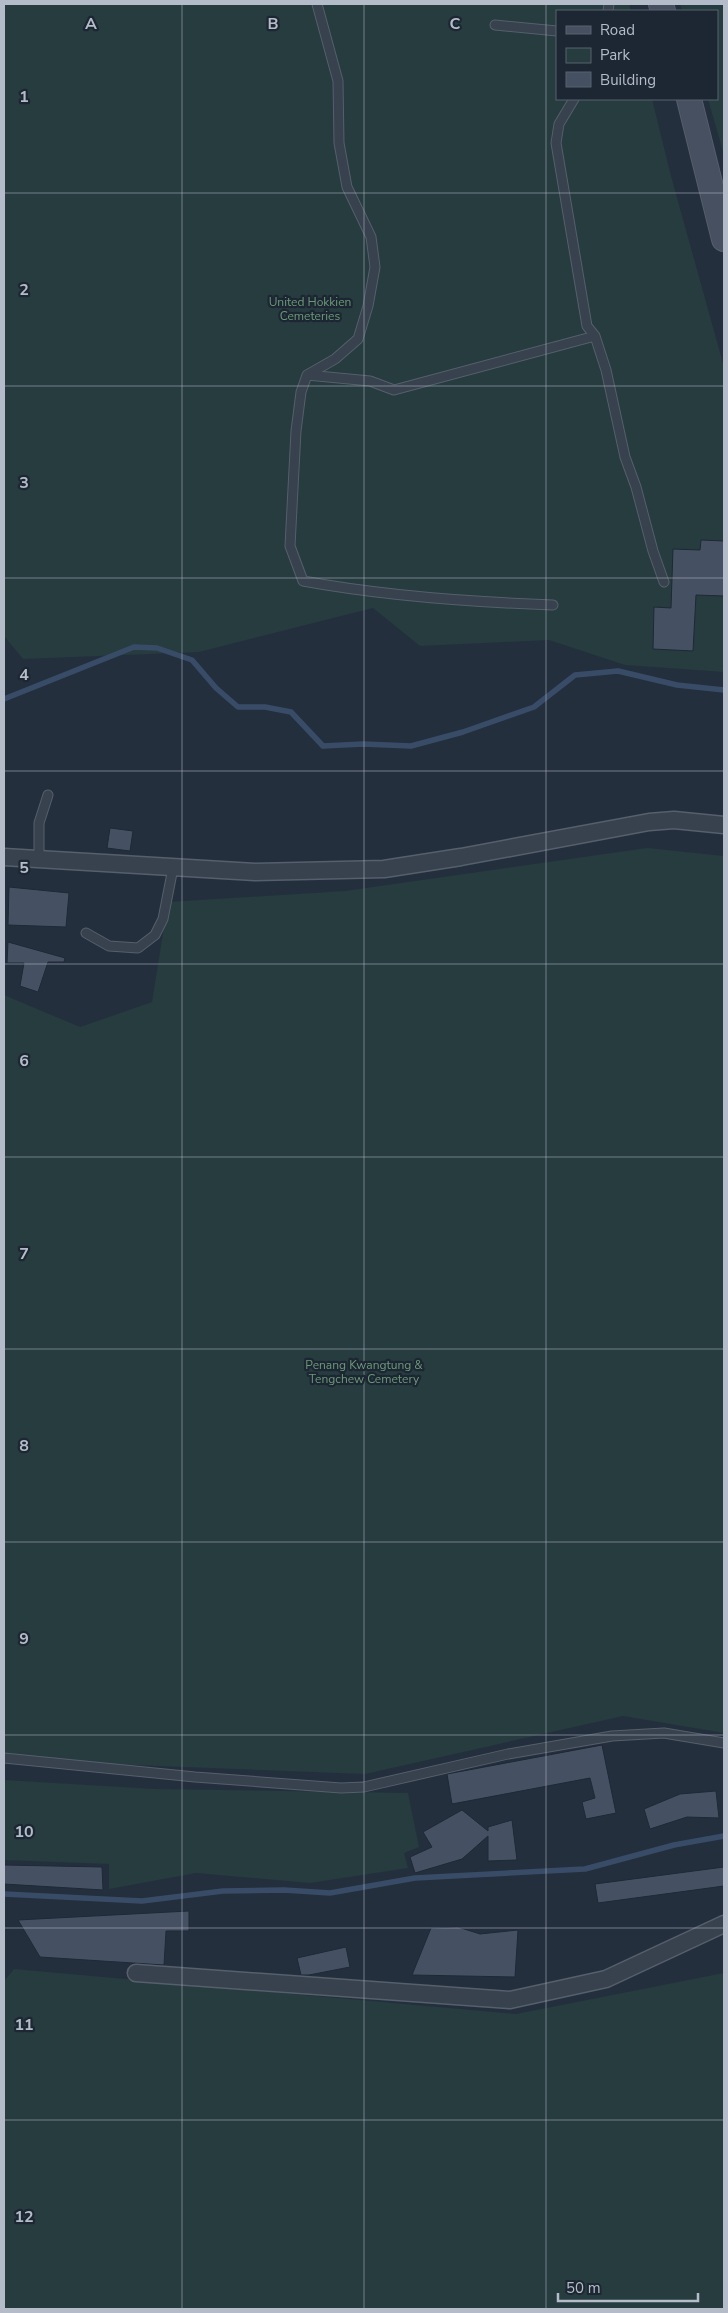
<svg xmlns="http://www.w3.org/2000/svg" width="728" height="2313" font-family="'Nunito Sans',sans-serif">
<style>
.green{fill:#263c3f}
.lines{fill:none;stroke-linecap:round;stroke-linejoin:round}
.stream{stroke:#394c67;stroke-width:5.5}
.building{fill:#455162;stroke:#1f2835}
.lane-casing{stroke:#565f6c;stroke-width:11}
.street-casing{stroke:#565f6c;stroke-width:19}
.secondary-casing{stroke:#565f6c;stroke-width:26}
.lane{stroke:#38414e;stroke-width:9}
.street{stroke:#38414e;stroke-width:16}
.secondary{stroke:#465061;stroke-width:24}
.grid{fill:none;stroke:#b4bcc9;stroke-width:1;stroke-opacity:0.55}
.labels{text-anchor:middle;stroke-width:4.5;stroke-linejoin:round;paint-order:stroke}
.park-label{font-size:12px;fill:#6b9a76;stroke:#1d2633}
.grid-label{font-size:16px;text-anchor:middle;font-weight:bold;fill:#b4bcc9;stroke:#1d2633;stroke-width:4.5;stroke-linejoin:round;paint-order:stroke}
</style>
<rect width="100%" height="100%" fill="#242f3e"/>
<!-- green -->
<path class="green" d="M4,4h625l2,7h-74v88h95l19,77 53,191v305l-99,-7 -76,-25 -129,6 -47,-38 -174,44 -176,7 -19,-23z
M680,4h44v151l-16,-56h9v-88h-35z
M647,848l77,8v877l-101,-17 -258,58 -361,-14v-765l76,32 72,-25 16,-100 177,-11z
M4,1780l151,9 253,4 11,54 -15,6 4,15 -98,15 -114,-10 -87,16v-25l-105,-4z
M14,1969l502,45 208,-41v336h-720v-328z"/>
<g class="lines">
<!-- stream -->
<path class="stream" d="M4,699l130,-52 23,1 35,12 24,28 22,19h27l26,5 32,34 40,-2 48,2 52,-14 71,-25 41,-32 43,-4 59,14 47,5
M4,1894l138,7 81,-10 61,-1 46,3 85,-15 170,-9 89,-24 50,-9"/>
</g>
<!-- building -->
<path class="building" d="M701,540l23,1v55l-28,-1 -3,56 -40,-2 1,-42 17,1 2,-59 27,1z
M110,828l23,3 -3,20 -23,-3z
M9,887l60,6 -3,34 -58,-2z
M8,942l57,16 -1,4h-16l-10,30 -18,-6 4,-23h-17z
M602,1745l14,68 -30,6 -4,-17 13,-4 -5,-20 -138,26 -5,-30z
M716,1791l3,27 -32,-1 -37,12 -6,-20 36,-15z
M462,1810l26,21v-4l24,-7 5,40 -29,1v-25l-26,23 -47,14 -5,-16 22,-10 -9,-15z
M4,1865l98,2 1,23 -99,-6z
M724,1867v19l-126,17 -3,-19z
M189,1911v20h-23l-2,34 -124,-8 -22,-37z
M458,1927l22,7 38,-4 -3,47 -103,-2 19,-47z
M346,1947l4,20 -41,8h-8l-4,-17z"/>
<g class="lines">
<defs>
<path id="lane" d="M317,4l21,77 1,62 8,44 24,50 4,30 -7,39 -10,33 -23,20 -28,16 -6,17 -5,39 -6,115 13,35c82,15 166,21 250,24
M608,11l1,-7
M495,25l62,6
M574,99l-15,25 -3,19 31,183 8,10 11,34 19,87 11,30 17,64 11,31
M307,375l63,6 24,9 201,-54
M39,860v-37l9,-28
M86,933l23,13 29,2 17,-13 8,-16 10,-51
M4,1758l191,19 146,11 23,-1 144,-33 104,-18 52,-3 60,10"/>
<path id="street" d="M4,857l251,15 129,-3 77,-12 188,-35 25,-2 50,5
M136,1973l374,27 96,-21 118,-55"/>
<path id="secondary" d="M661,4l2,7
M689,99l35,140"/>
</defs>
<!-- lane casing -->
<use href="#lane" class="lane-casing"/>
<!-- street casing -->
<use href="#street" class="street-casing"/>
<!-- secondary casing -->
<use href="#secondary" class="secondary-casing"/>
<!-- lane -->
<use href="#lane" class="lane"/>
<!-- street -->
<use href="#street" class="street"/>
<!-- secondary -->
<use href="#secondary" class="secondary"/>
</g>
<!-- grid -->
<path class="grid" d="M182,4v2305M364,4v2305M546,4v2305M4,193h720M4,386h720M4,578h720M4,771h720M4,964h720M4,1157h720M4,1349h720M4,1542h720M4,1735h720M4,1928h720M4,2120h720"/>
<g class="labels">
<!-- park labels -->
<g class="park-label">
<text x="310" y="306">United Hokkien<tspan x="310" dy="14">Cemeteries</tspan></text>
<text x="364" y="1369">Penang Kwangtung &amp;<tspan x="364" dy="14">Tengchew Cemetery</tspan></text>
</g>
</g>
<g class="grid-label">
<text x="91" y="29">A</text>
<text x="273" y="29">B</text>
<text x="455" y="29">C</text>
<text x="24" y="102">1</text>
<text x="24" y="295">2</text>
<text x="24" y="488">3</text>
<text x="24" y="680">4</text>
<text x="24" y="873">5</text>
<text x="24" y="1066">6</text>
<text x="24" y="1259">7</text>
<text x="24" y="1451">8</text>
<text x="24" y="1644">9</text>
<text x="24" y="1837">10</text>
<text x="24" y="2030">11</text>
<text x="24" y="2222">12</text>
</g>
<!-- border -->
<rect width="728" height="2313" fill="none" stroke="#b4bcc9" stroke-width="10"/>
<!-- legend -->
<rect x="556" y="10" width="162" height="90" fill="#1d2633" stroke="#59626f"/>
<rect x="566" y="26" width="25" height="8" fill="#465061" stroke="#59626f"/>
<text x="600" y="35" font-size="15" fill="#b4bcc9">Road</text>
<rect x="566" y="48" width="25" height="15" fill="#263c3f" stroke="#59626f"/>
<text x="600" y="60" font-size="15" fill="#b4bcc9">Park</text>
<rect x="566" y="72" width="25" height="15" fill="#455162" stroke="#59626f"/>
<text x="600" y="85" font-size="15" fill="#b4bcc9">Building</text>
<!-- scale -->
<path d="M558 2293v8h140v-8" fill="none" stroke="#b4bcc9" stroke-width="2.5"/>
<text x="566" y="2293" font-size="15" fill="#b4bcc9" stroke="#1d2633" stroke-width="4" paint-order="stroke">50 m</text>
</svg>
